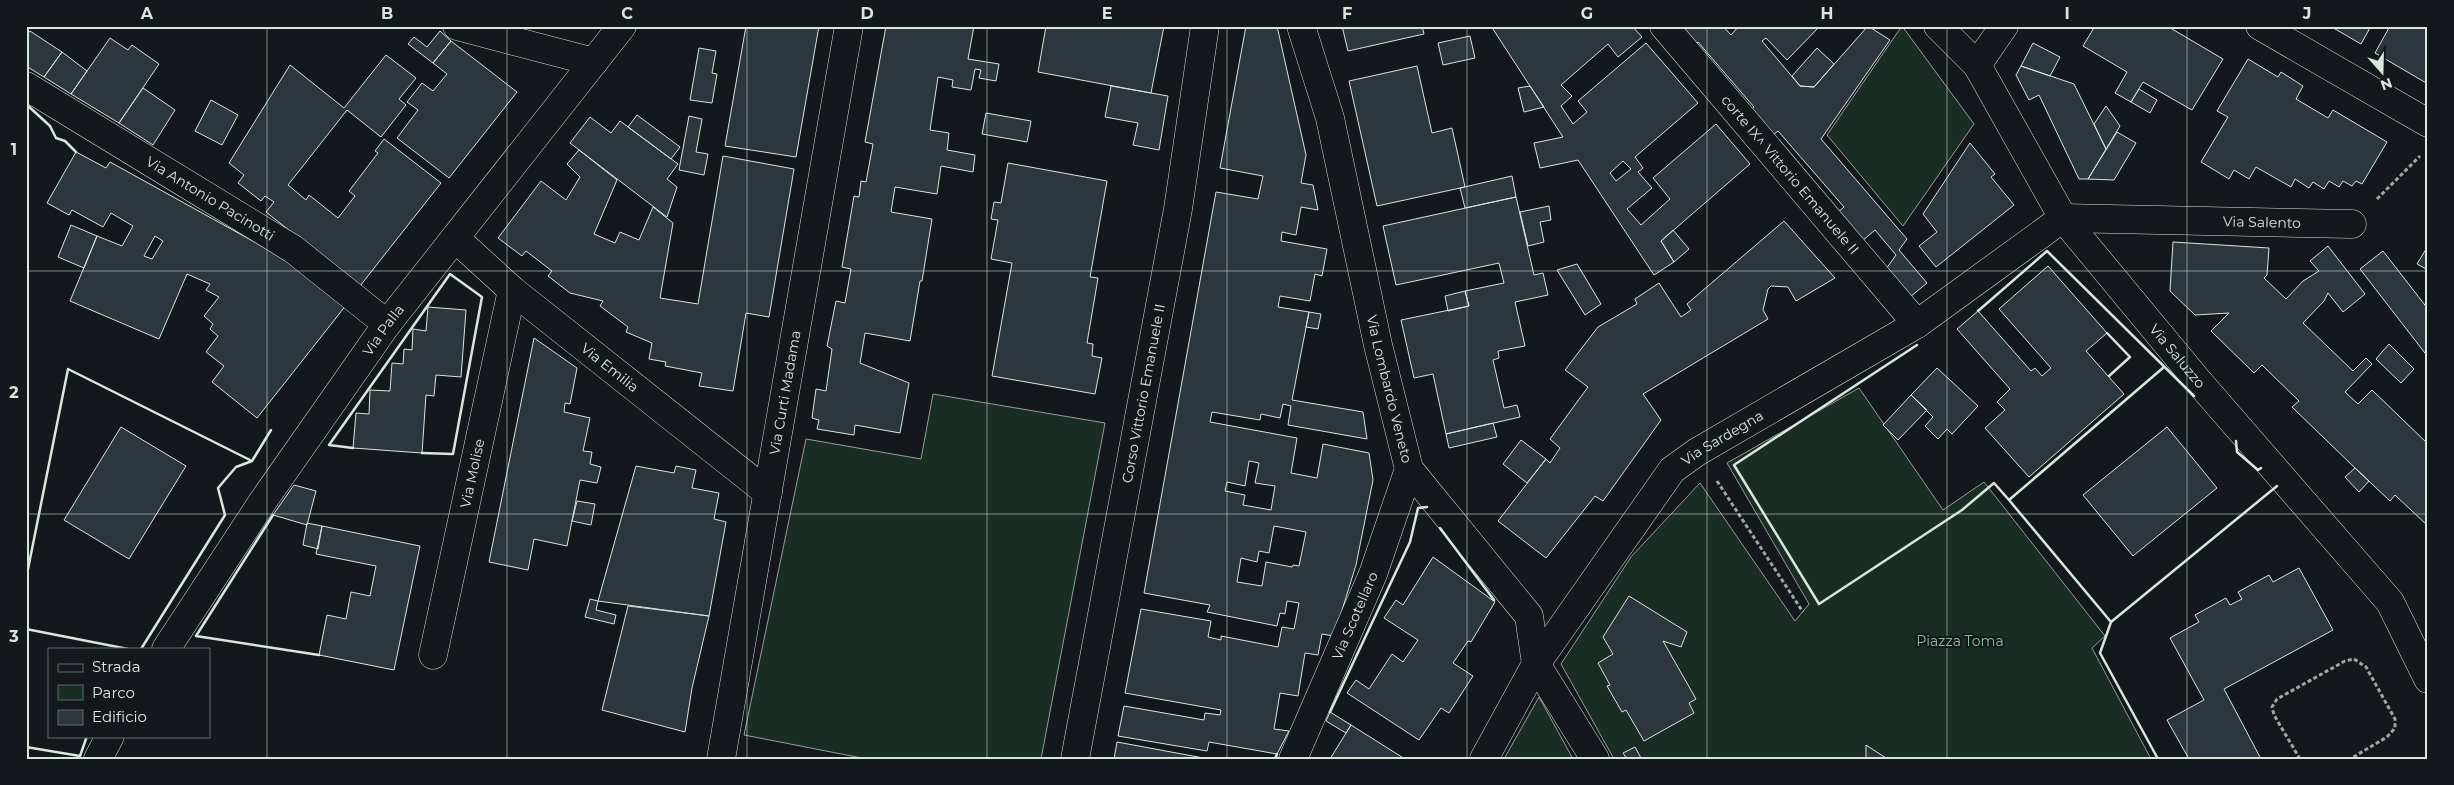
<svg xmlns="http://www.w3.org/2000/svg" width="2454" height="785" font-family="Montserrat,sans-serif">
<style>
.green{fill:#1a2d24;stroke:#939e99}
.building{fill:#2c363c;stroke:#d8e6dc;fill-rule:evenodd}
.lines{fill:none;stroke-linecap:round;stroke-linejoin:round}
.street-casing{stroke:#d8e6dc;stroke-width:29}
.path{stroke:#9da8a2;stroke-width:3;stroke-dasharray:4 2.5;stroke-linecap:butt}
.street{stroke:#14181c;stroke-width:28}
.wall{stroke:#d8e6dc;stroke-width:2.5}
.grid{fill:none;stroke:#d8e6dc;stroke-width:1;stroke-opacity:0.55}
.labels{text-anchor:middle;stroke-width:4;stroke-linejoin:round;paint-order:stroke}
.street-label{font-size:14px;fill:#d8e6dc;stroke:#14181c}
.park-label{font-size:14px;fill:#8ac095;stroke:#14181c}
.neatline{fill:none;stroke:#d8e6dc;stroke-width:2}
.grid-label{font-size:16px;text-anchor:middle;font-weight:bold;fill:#d8e6dc}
</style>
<rect width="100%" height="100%" fill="#14181c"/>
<!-- green -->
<path class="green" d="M1902,26l72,98 -71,102 -76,-91z
M1859,388l84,122 41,-28 121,154 -13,12 59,111h-537l-53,-95 70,-107 69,-74 95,138 14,-17 -82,-141z
M933,394l172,29 -64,336h-174l-123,-24 62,-296 115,20z
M1539,697l34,62h-69z"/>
<!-- building -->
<path class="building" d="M746,26h73l-23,131 -71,-11z
M886,26h88l-6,33 31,5 -3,17 -17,-3 2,-8 -6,-1 -4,21 -19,-3 1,-7 -15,-3 -8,53 19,3 -2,17 28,5 -2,17 -32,-6 -4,28 -42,-7 -4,25 41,7 -10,62h-2l-10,60 -45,-8 -5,30 49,20 -9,50 -45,-8 -1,10 -37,-6 2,-9 -7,-2 4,-29 10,2 6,-42 -5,-3 9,-45 9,2 6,-34 -9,-2 12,-71 5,1 2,-16 5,1 7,-38 -8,-2z
M1046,26h118l-13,67 -113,-21z
M1246,26h31l29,129 -5,28 12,2 5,25 -17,-3 -5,28 -14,-3 -1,9 46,8 -5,27 -7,-2 -5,27 -30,-5 -2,11 31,5 -17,88 71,12 4,27 -79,-14 3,-19 -8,-2 -3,14 -19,-4 -1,6 -48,-8 -2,10 87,16 -6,35 26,5 6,-34 46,9 4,27 -17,85 -22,71 -12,-2 -4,21 -13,-2 -7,43 -18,-3 -6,36 15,2 -12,23 -68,-12 -2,9 -89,-15 6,-30 80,14 1,-7 15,2 1,-5 -96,-17 16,-84 70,12 -3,16 13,3v-4l57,11 4,-20 12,2 5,-26 -12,-2 -2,13 -5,-1 -3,13 -70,-14 3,-7 -66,-12 72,-401 42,7 5,-23 -43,-8zM1249,461l10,2 -4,20 20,3 -4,24 -28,-5 2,-10 -20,-4 2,-9 18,4zM1274,526l32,6 -7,34 -6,-1 -1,2 -26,-5 -4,24 -25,-4 4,-24 16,4 2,-11 10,2z
M1342,26h80l2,8 -76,17z
M1491,26h141l10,11 -24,20 -10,-13 -47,41 11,11 -11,10 12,18 14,-12 -9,-11 68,-58 52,60 -63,54 8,11 -5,4 14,16 -25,21 14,16 29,-26 -17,-21 63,-54 34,40 -89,77 13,21 -20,13 -76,-115 -38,8 -6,-25 29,-6zM1623,161l8,8 -15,12 -6,-8z
M1673,26h50l8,9 8,-9h81l-33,34 -21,-22 -4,3 38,45 14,1 54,-61 22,14 -69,99 86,100 -8,11 28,33 -17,14 -24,-28 10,-14 -21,-25 -13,11 -25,-28 7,-6 -66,-76 -9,7 -22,-25 7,-6 -56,-65 -7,6z
M2095,26h72l56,33 -31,51 -49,-28 -12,20 -16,-9 12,-21 -44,-26z
M2330,26h41l-10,18z
M2390,26h38v58l-53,-31z
M30,31l32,21 -18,25 -18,-11v-30z
M440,31l11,10 -18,22 -25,-19 6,-7 13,10z
M1470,36l5,22 -32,7 -5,-22z
M110,38l18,12 4,-5 27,19 -40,59 -48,-29z
M451,41l66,51 -68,86 -52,-40 21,-28 -11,-8 15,-19 11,8 14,-17 -14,-11z
M2033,43l27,14 -10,19 -29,-10z
M699,48l17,3 -4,22 5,1 -5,29 -22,-3z
M1817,48l17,16 -20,23 -14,-1 -8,-10z
M62,52l25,19 -16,23 -27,-17z
M386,55l30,23 -17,21 7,6 -25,32 -34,-27 -59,75 18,15 3,-5 29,23 17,-22 -6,-5 29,-38 -3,-2 9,-12 57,44 -81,103 -94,-74 8,-10 -9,-6 -4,5 -23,-18 6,-8 -15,-12 61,-98 54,43z
M2248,59l30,18 3,-5 22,14 -7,13 32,19 5,-8 54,32 -25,42 -6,-3 -4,5 -9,-5 -4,6 -10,-6 -5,8 -11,-7 -4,6 -14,-9 -4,8 -35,-20 -7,12 -15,-9 -5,9 -28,-17 27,-45 -11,-6z
M1417,66l15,67 20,-5 13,59 -88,19 -28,-125z
M2021,66l53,18 32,65 -18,30h-9l-40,-84 -10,5 -13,-25z
M1111,86l57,10 -9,54 -26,-5 5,-22 -33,-6z
M1530,86l14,21 -20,5 -6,-24z
M143,88l32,22 -22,35 -34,-22z
M2139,89l18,11 -7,13 -19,-11z
M211,100l27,15 -16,30 -27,-14z
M2106,106l14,20 -14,23 -12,-25z
M986,113l45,8 -4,21 -45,-8z
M637,115l43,32 -9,12 -43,-32z
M689,116l13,3 -6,33 12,2 -4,21 -25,-5z
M590,117l21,16 9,-12 58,43 -11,15 10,8 -10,30 -97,-74z
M2117,132l19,11 -22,37 -26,-1z
M1970,143l25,31 -4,3 23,28 -78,62 -17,-21 18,-14 -14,-18z
M579,150l38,30 -23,54 21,9 5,-11 19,8 14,-33 20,16 -13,75 38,6 25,-148 71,13 -25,148 -23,-4 -13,78 -34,-5 3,-13 -37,-7 1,-4 -17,-3 3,-16 -26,-11 2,-5 -28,-21 3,-5 -33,-8 -22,-17 4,-5 -26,-20 -4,5 -24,-18 43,-57 25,19 14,-23 -13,-13z
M76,152l30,16 4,-6 177,98 60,44 -90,114 -45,-36 12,-16 -18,-14 12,-16 -8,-7 3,-5 -9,-8 15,-19 -13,-7 4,-6 -23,-10 -28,65 -89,-38 27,-65 25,10 11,-20 -22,-13 -8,14 -31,-17 -3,5 -22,-12zM155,236l8,5 -11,18 -8,-3z
M1008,163l99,18 -17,96 8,1 -11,65 6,1 -1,12 10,2 -7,36 -103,-18 20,-113 -21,-4 7,-39 -7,-1 3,-17 7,1z
M1512,176l4,21 -51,11 -5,-20z
M1516,197l18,78 9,-2 5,22 -33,7 10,44 -27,5 1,7 -6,2 11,48 13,-3 3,12 -74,17 -13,-60 -19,4 -13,-58 68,-14 -4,-15 39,-8 -5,-20 -103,22 -13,-59z
M1549,206l2,14 -11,2 4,20 -16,4 -8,-34z
M1784,221l51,57 -39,23 -8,-14 -17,-1 -3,3 -5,21 5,9 -125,75 18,26 -58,81 -8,-5 -49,62 -48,-37 48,-62 4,4 10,-15 -10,-9 38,-52 -23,-17 33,-43 39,-23 -2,-5 24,-16 22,34 10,-7 -4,-6z
M71,225l26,11 -13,32 -26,-11z
M1673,230l16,19 -15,13 -13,-21z
M2173,242l96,6 -2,27 -3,3 22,21 17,-18 16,-10 -9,-10 18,-15 37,48 -22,18 -15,-19 -4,8 -21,22 50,48 13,-13 6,6 -27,28 13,12 14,-14 56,54v82l-33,-31 -5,6 -35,-33 -63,-61 7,-6 -37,-36 -8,8 -43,-42 18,-18 -34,2 -25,-24z
M2428,246v24l-11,-6z
M2383,251l45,58v48l-68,-88z
M1577,264l24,40 -16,11 -28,-45z
M2048,266l59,67 -21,18 38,43 -95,83 -44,-49 20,-18 -8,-8 13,-13 -53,-60 21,-18 53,60 4,-3 7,8 9,-8 -52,-59z
M1465,291l4,15 -21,5 -3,-15z
M428,307l38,3 -5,67 -25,-2 -2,21 -8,-1 -4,58 -69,-5 3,-35 13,1 1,-24 20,1 2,-28 11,1 1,-15 8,1 1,-21 13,2z
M1309,312l12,2 -3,15 -12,-2z
M534,338l43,30 -7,36 -5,-1 -1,9 26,6 -7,33 9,1 -2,12 11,3 -4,16 -17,-3 -13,66 -33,-7 -6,31 -39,-8z
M2389,344l25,25 -13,14 -25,-24z
M1937,368l41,38 -26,28 -5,-5 -9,10 -13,-13 8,-9 -22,-22z
M1911,395l16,15 -29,30 -15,-15z
M1493,423l4,14 -48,11 -3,-14z
M121,427l65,39 -57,93 -65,-39z
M2167,427l50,61 -84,68 -50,-61z
M1521,440l25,19 -19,24 -24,-19z
M636,466l38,7 2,-7 20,4 -4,18 27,5 -5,26 12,3 -17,94 -111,-15z
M2355,468l14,13 -10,11 -14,-15z
M294,485l22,6 -9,34 -34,-10z
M577,501l18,3 -4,21 -19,-4z
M307,523l15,3 -4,23 -15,-4z
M322,526l98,20 -26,124 -75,-15 8,-40 19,4 5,-27 19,4 6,-30 -60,-12z
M1433,557l62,45 -24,40 -3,-1 -15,22 20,13 -24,37 -8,-5 -22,32 -72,-47 9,-13 13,9 23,-35 11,8 15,-22 -34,-22 12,-18 7,5z
M2299,568l34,62 -109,59 37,70h-72l-22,-39 37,-20 -34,-62 29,-16 -4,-7 31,-17 4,7 12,-6 -4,-7 31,-17 4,7z
M1629,596l58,36 -6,15 -18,-6 33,58 -7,4 5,10 -50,28 -18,-31 -4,2 -15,-26 3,-1 -12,-22 15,-9 -10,-17z
M590,599l8,2 -2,9 20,5 -2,9 -29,-7z
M628,606l81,10 -17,72 -7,44 -83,-22z
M1330,712l21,13 -5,8 -20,-12z
M1351,725l54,34h-75z
M1117,742l92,17h-95z
M1866,745l20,13 1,1h-21z
M1635,747l6,11 -14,1 -4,-6z"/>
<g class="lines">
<defs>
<g id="street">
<path d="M457,26l137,36"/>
<path id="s1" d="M1301,26l29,92 48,227 31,124 120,147 7,48 59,95"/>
<path id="s2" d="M1664,26l253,298"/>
<path id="s3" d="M1938,26l39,39 86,153 135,163 192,221 38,77"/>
<path d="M2260,26l168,97"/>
<path d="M1977,65l27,-39"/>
<path id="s4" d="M26,86l267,163 94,75"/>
<path id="s5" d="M2063,218l289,6"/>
<path id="s6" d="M455,238l57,52 256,203"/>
<path id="s7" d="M166,649l97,-148 124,-177 235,-298"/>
<path id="s8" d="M433,655l79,-365"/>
<path d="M98,759l12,-23"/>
<path id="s9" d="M721,759l128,-733"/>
<path id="s10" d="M1075,759l103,-550 27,-183"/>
<path id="s11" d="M1293,759l80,-185 36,-105"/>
<path id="s12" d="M1484,759l52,-95 136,-194 25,-18 220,-128 146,-106"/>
</g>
</defs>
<!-- street casing -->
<use href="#street" class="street-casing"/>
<!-- path -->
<path class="path" d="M2377,199l43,-43
M1717,481l86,131
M2300,759l-26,-44 -2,-8 5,-8 68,-38 9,-2 12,8 29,52v9l-8,9 -37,22"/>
<!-- street -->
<use href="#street" class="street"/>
<!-- wall -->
<path class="wall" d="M26,104l24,22 6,12 9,3 11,11
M1978,311l69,-60 147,145
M2107,333l23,24 -21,19
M1917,345l-183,120 85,139 143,-94 32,-27 15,17
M2164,367l-155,133 102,122 166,-136
M2236,441l1,11 21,18 3,-2
M353,448l-24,-3 121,-171 32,23 -29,157 -31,-1
M273,515l-77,121 123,19
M1440,528l54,72
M26,579l42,-210 184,92
M2111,622l-11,31 58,106
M26,629l102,20
M141,649l84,-134 -7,-27 18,-21 16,-6 19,-31
M1330,712l80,-170 8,-34 9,-1
M26,747l54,9 7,-20
M1275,759l2,-5"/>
</g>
<!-- grid -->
<path class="grid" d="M267,26v733M507,26v733M747,26v733M987,26v733M1227,26v733M1467,26v733M1707,26v733M1947,26v733M2187,26v733M26,271h2402M26,514h2402"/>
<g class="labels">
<!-- street labels -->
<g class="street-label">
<text dy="5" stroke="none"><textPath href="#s2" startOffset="195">corte IX^ Vittorio Emanuele II</textPath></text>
<text dy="5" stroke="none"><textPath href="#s4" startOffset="216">Via Antonio Pacinotti</textPath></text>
<text dy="5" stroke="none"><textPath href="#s5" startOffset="199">Via Salento</textPath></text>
<text dy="5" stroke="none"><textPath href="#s7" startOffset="386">Via Palla</textPath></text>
<text dy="5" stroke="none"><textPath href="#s3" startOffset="410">Via Saluzzo</textPath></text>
<text dy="5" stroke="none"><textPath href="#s6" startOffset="202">Via Emilia</textPath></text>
<text dy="5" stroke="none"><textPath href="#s1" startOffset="374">Via Lombardo Veneto</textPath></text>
<text dy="5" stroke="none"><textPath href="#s9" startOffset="372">Via Curti Madama</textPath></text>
<text dy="5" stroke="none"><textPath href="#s10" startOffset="372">Corso Vittorio Emanuele II</textPath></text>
<text dy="5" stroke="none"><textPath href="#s12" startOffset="405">Via Sardegna</textPath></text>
<text dy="5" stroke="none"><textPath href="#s8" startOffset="186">Via Molise</textPath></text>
<text dy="5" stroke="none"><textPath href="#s11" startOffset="156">Via Scotellaro</textPath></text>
</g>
<!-- park labels -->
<g class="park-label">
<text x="1960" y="646">Piazza Toma</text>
</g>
</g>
<!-- border -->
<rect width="2454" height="785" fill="none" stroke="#14181c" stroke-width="55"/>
<!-- legend -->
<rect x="48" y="648" width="162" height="90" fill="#14181c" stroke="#626a69"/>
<rect x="58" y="664" width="25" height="8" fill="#14181c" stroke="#626a69"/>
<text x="92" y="672" font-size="15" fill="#d8e6dc">Strada</text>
<rect x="58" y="685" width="25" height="15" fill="#1a2d24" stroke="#626a69"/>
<text x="92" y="698" font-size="15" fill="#d8e6dc">Parco</text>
<rect x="58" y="710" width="25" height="15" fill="#2c363c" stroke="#626a69"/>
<text x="92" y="722" font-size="15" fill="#d8e6dc">Edificio</text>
<!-- north arrow -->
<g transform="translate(2382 72) rotate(160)" stroke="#14181c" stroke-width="4" paint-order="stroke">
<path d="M0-4L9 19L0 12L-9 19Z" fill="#d8e6dc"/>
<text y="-8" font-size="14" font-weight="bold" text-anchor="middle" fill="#d8e6dc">N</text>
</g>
<rect x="28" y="28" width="2398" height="730" class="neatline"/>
<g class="grid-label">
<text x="147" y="19">A</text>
<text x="387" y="19">B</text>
<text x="627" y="19">C</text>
<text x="867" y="19">D</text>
<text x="1107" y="19">E</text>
<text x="1347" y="19">F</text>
<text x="1587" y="19">G</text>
<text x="1827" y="19">H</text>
<text x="2067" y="19">I</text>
<text x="2307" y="19">J</text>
<text x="14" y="155">1</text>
<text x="14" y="398">2</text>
<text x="14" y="642">3</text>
</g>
</svg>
